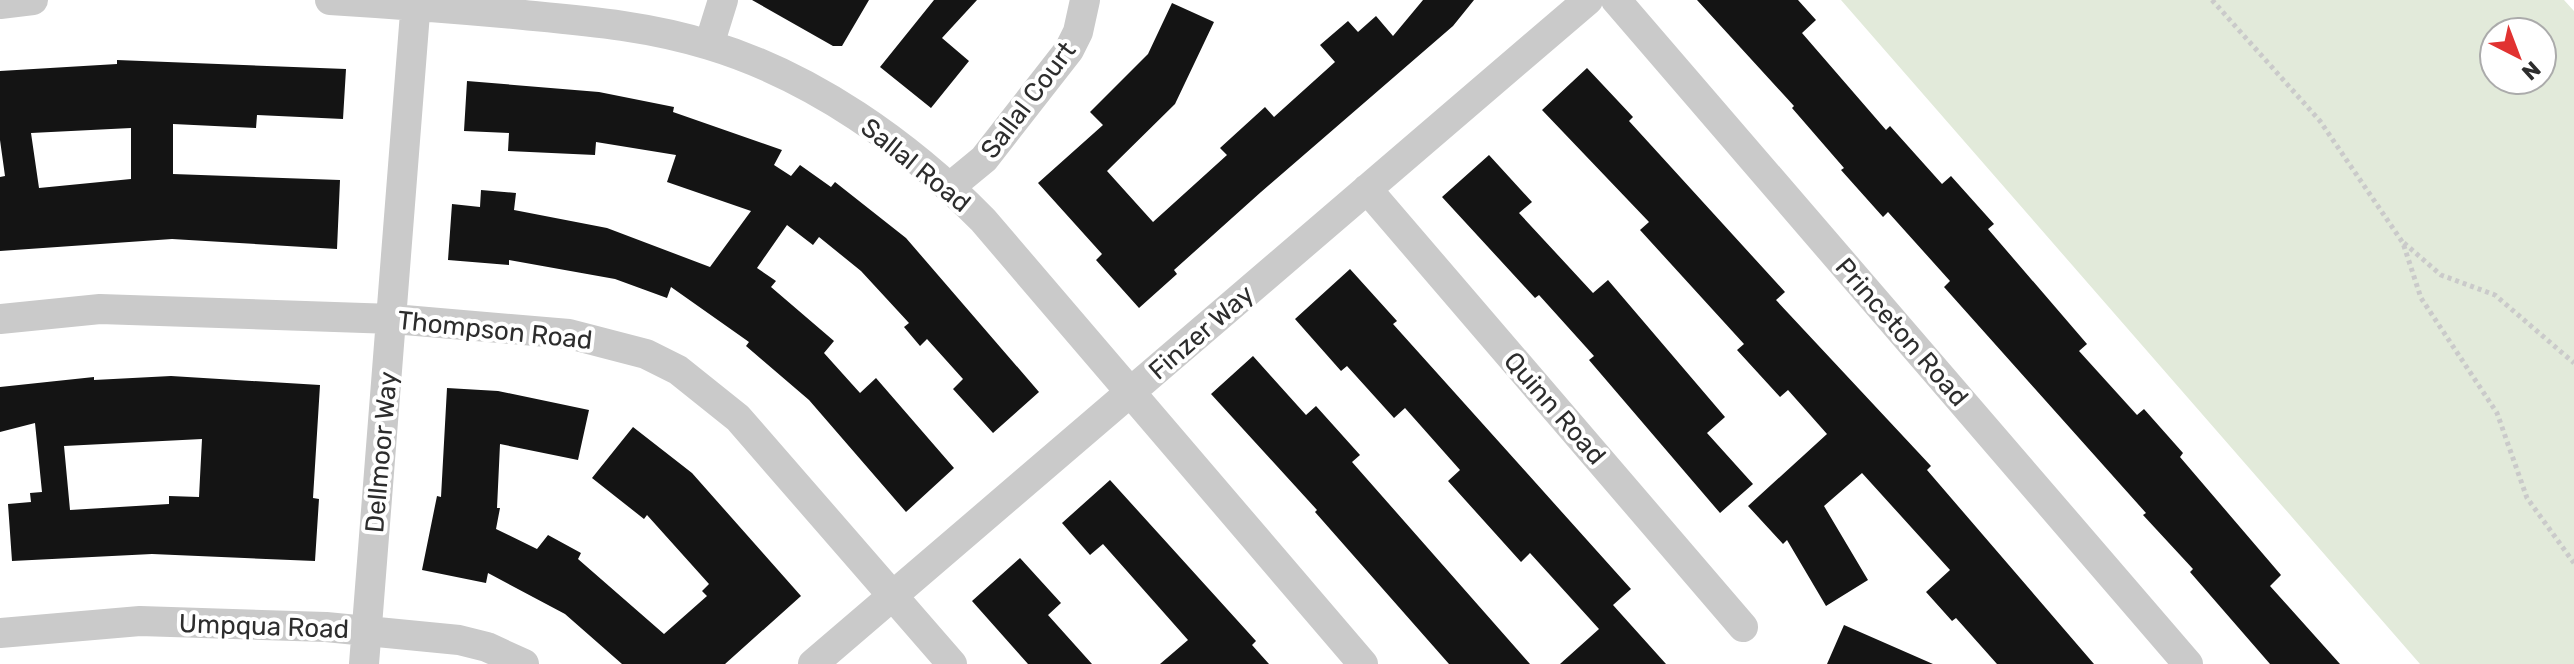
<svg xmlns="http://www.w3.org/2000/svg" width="2574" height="664" font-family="Rubik,sans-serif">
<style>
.green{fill:#e2eada;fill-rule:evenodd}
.building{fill:#141414;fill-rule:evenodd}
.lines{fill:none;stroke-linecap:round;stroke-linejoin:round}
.path{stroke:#cacaca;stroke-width:5;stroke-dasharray:4 4;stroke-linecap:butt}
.street{stroke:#cacaca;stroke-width:30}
.labels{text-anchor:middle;stroke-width:8;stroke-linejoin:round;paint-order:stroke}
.street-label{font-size:26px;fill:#2d2d2d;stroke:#fff}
</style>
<rect width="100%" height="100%" fill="#fff"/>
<!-- green -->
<path class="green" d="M1841,0h723l10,11v653h-154zM2494,32h48v48h-48z"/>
<!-- building -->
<path class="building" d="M752,0h117l-27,46h-9z
M934,0h43l-35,38 27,23 -38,47 -51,-41z
M1423,0h51l-21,26 -192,166 -87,78 3,4 -38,34 -43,-48 6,-6 -64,-71 65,-58 -13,-13 58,-58 24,-51 42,19 -39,82 -68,67 46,51 74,-67 -7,-7 45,-41 9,10 61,-55 -15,-17 28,-24 10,11 18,-16 17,20z
M1697,0h101l18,20 -14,13 84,97 4,-4 52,58 9,-8 43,48 -6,5 99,115 -8,7 58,64 7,-6 39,44 -3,4 101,118 -11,11 70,78h-70l-80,-92 3,-3 -50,-54 3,-2 -202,-226 6,-6 -62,-69 -5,5 -42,-47 3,-2 -52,-60 2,-2z
M117,60l229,9 -3,50 -86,-4 -1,13 -83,-4v50l167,6 -3,69 -165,-10 -172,12v-74l5,-1 -5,-36v-69l117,-7zM131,128v51l-92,9 -8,-55z
M1587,68l46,49 -4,4 156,171 -9,8 155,166 -4,4 167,194h-97l-41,-46 -4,3 -26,-29 24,-22 -88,-97 -38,33 44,74 -42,26 -39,-66 -4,4 -35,-38 79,-72 -39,-44 -8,7 -43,-47 7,-6 -104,-114 9,-8 -107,-112z
M467,81l132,11 75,15 -1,5 109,38 -8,15 17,11 9,-11 31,22 4,-5 71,56 133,154 -46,41 -40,-44 10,-10 -36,-40 -7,7 -16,-19 5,-4 -48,-52 -42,-34 -6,8 -26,-20 -30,43 19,13 -5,6 63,54 -10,12 36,40 16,-15 78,90 -48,44 -97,-112 -63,-54 3,-4 -78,-55 -4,11 -52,-19 -106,-19v5l-61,-5 4,-56 28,3 1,-17 35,3 -2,17 93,18 103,39 41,-56 -84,-29 9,-27 -80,-13 -1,13 -87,-4 1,-18 -45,-2z
M1489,155l43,47 -13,11 74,80 15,-13 117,137 -18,16 46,51 -33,29 -131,-153 5,-4 -55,-61 -4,3 -93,-101z
M1350,269l47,52 -4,3 238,265 -18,16 53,59h-106l39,-35 -69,-76 -9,9 -73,-81 12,-11 -55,-62 -11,10 -47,-52 -6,5 -46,-52z
M1253,356l53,59 10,-9 44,49 -8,7 178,202h-81l-134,-152 2,-2 -106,-116z
M171,376l149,9 -7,113 6,1 -4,62 -163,-7 -140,7 -4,-57 23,-2 -1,-9 12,-1 -7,-69 -35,9v-45l94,-10v3zM202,439l-3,58 -30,-1v8l-99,6 -6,-64z
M447,388l51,3 91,19 -11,50 -78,-16 -3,64h3l-4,21 41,20 11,-14 33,18 -3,6 86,75 43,-38 -5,-5 7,-7 -62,-69 -3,4 -52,-41 41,-51 59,46 109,123 -76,68h-103l-57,-50 -77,-41 -2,10 -64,-13 15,-74 4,1z
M1110,480l146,161 -4,4 17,19h-109l28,-24 -85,-96 -13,11 -28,-32z
M1020,558l41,45 -13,12 44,49h-64l-56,-63z
M1844,625l89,39h-106z"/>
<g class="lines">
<!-- path -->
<path class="path" d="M2212,0l108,121 83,122 18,55 76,115 30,85 47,65
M2404,243l37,32 54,20 79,68"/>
<!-- street -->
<path class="street" d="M330,0c65,4 129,9 194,15 63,6 124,11 185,30 103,31 199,99 274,175l380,444
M1616,0l572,664
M0,4l33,-4
M709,45l14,-45
M950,187l34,-28 85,-109 9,-18 7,-32
M1367,189l376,438
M0,319l100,-10 293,10 176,15 77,20 32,16 60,48 214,246
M0,633l140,-12 186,6 133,13 28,7 37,17
M364,664l52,-664
M813,664l775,-664"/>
</g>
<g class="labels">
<!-- street labels -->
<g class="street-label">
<text transform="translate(1028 100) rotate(-53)" y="9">Sallal Court</text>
<text transform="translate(916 165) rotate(39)" y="9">Sallal Road</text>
<text transform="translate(495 330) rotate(6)" y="9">Thompson Road</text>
<text transform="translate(1201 332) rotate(-41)" y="9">Finzer Way</text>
<text transform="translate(1902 332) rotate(49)" y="9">Princeton Road</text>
<text transform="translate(1555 408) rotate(49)" y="9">Quinn Road</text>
<text transform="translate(381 452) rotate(-85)" y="9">Dellmoor Way</text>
<text transform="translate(264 626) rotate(2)" y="9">Umpqua Road</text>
</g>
</g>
<!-- north arrow -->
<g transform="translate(2518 56) rotate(138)"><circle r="38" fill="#ffffff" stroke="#ababab" stroke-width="2"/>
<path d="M0-6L14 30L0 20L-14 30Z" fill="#e13231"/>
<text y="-12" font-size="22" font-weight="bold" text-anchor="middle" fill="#2d2d2d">N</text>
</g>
</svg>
